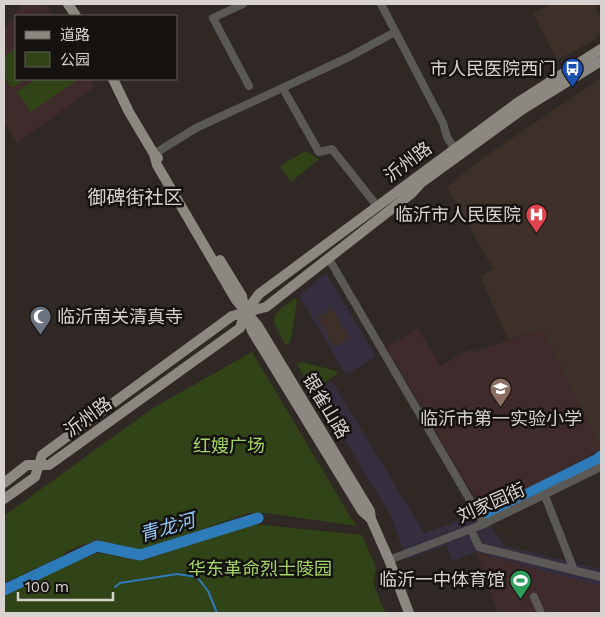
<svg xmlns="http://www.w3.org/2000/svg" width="605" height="617" font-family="'Work Sans','Noto Sans SC',sans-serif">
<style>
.commercial{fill:#342e3e}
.built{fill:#3d3029}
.education{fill:#3f2b2c}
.green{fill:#314417}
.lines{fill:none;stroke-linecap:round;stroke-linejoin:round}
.stream{stroke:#2e7bba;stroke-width:2}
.river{stroke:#2e7bba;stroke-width:11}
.minor{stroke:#5b5956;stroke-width:8}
.major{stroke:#8c8781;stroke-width:10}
.labels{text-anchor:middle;stroke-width:5;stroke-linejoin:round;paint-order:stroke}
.poi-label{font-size:18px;fill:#d7d2cf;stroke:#151210;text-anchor:end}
.street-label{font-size:18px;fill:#d7d2cf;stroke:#151210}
.park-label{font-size:18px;fill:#a4d664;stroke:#151210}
.neighbourhood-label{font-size:19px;fill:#d7d2cf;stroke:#151210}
.water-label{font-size:19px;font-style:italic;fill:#8fc5f8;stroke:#151210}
</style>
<rect width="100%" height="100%" fill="#2f2824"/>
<!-- commercial -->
<path class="commercial" d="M326,273l50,83 -30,19 -47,-80z
M332,381l92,152 59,-21 21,34 97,23v17l-50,-13 -75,-21 -23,9 -7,-16 -40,15 -14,-42 -77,-127z"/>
<!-- built -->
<path class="built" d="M553,4h41l7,14v14l-5,7 -39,21 -24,-47z
M601,78v371l-59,-120 -34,11 -27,-63 12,-8 -46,-82 33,-27z
M332,308l18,30 -15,9 -18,-30z"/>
<!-- education -->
<path class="education" d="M22,4h23l8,12h-37v63h74l5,8 -78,56 -13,-22v-91z
M418,328l22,38 30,-17 4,3 68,-23 59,120 -118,63 -97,-165z
M476,552l75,21 50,13v27h-103z"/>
<!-- green -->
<path class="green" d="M16,48v31h10l-14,9 -8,-12v-19z
M36,79h43l-48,33 -14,-20z
M305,151l14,8 -28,23 -11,-16z
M295,298l2,3 -7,42 -4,2c-17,-28 -17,-28 9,-47z
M252,352l104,174 -90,-13h-18l-108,38 -43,-11 -28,10 -9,7 -56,26v-67l149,-108z
M302,362l34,9 2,3 -23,14 -5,-1 -13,-23z
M254,524l108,11 14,33 -3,15 10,25 4,5h-383v-17l70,-34 24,-9 42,8z"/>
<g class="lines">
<!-- stream -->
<path class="stream" d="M115,587l5,-4 57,-9 20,3 11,14 9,22"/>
<!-- river -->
<path class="river" d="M487,514l111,-55 3,-3
M4,590l93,-44 43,9 118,-37"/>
<!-- minor -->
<path class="minor" d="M243,4l-30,14 36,68
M381,4l62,119 4,14 7,11
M286,94l33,58 13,-3 45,57
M154,154l42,-26 151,-70 48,-26
M329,259l155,265
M545,496l29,74
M471,530l8,17 122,30
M389,560l95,-36 117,-57
M534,597l7,16"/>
<!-- major -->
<path class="major" d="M68,4l8,12
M113,79l16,33 25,42 4,4
M154,154l3,11 79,135 22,26 112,185 1,8 18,41 20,53
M220,260l22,36 3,17 7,18 110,180 9,8
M4,483l23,-18h22l191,-137 5,-15 14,-19 258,-191 84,-54
M4,499l31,-22 7,-22 190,-139 34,-9 146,-114 9,-10 102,-74 78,-48"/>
</g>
<!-- icons -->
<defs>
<symbol id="bus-pin" viewBox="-11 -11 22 30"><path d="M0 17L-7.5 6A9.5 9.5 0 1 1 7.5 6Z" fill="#1a4fb4" stroke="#151210"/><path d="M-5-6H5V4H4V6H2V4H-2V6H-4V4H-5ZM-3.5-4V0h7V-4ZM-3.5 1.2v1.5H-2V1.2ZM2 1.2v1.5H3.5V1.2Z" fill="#fff"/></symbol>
<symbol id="hospital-pin" viewBox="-11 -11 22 30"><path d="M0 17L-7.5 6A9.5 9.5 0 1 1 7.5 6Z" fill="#e0444e" stroke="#151210"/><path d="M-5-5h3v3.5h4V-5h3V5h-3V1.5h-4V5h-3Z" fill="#fff"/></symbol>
<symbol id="mosque-pin" viewBox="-11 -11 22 30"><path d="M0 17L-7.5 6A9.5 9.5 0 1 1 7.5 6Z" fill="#6b7280" stroke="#151210"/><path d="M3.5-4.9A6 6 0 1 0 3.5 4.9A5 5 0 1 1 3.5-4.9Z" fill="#fff"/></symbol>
<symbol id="school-pin" viewBox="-11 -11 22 30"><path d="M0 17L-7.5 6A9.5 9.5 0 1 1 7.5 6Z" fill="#8d6e63" stroke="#151210"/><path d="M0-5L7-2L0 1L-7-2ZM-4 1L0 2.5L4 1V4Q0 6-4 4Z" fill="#fff"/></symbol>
<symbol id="stadium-pin" viewBox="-11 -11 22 30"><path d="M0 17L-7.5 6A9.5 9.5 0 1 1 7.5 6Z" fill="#2e9e5b" stroke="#151210"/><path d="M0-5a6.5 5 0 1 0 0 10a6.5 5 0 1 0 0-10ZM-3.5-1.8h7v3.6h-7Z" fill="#fff"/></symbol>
</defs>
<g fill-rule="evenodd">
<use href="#bus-pin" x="560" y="56" width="25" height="34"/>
<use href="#hospital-pin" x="524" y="202" width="25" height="34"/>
<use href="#mosque-pin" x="28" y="304" width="25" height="34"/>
<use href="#school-pin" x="488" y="376" width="25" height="34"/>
<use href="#stadium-pin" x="508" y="568" width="25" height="34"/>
</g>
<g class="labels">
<!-- poi labels -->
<g class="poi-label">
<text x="556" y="75">市人民医院西门</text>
<text x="521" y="221">临沂市人民医院</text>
<text x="57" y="323" text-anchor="start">临沂南关清真寺</text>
<text x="501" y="425" text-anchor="middle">临沂市第一实验小学</text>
<text x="505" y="586">临沂一中体育馆</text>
</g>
<!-- street labels -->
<g class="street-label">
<text transform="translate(408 162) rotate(-37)" y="6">沂州路</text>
<text transform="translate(326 406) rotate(59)" y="6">银雀山路</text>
<text transform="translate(88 417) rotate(-36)" y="6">沂州路</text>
<text transform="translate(491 503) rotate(-24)" y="6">刘家园街</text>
</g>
<!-- park labels -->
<g class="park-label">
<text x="229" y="452">红嫂广场</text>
<text x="260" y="575">华东革命烈士陵园</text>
</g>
<!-- neighbourhood labels -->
<g class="neighbourhood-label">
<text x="135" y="204">御碑街社区</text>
</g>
<!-- water labels -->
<g class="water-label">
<text transform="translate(167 527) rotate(-16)" y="7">青龙河</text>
</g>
</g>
<!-- border -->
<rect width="605" height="617" fill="none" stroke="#d7d2cf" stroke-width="10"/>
<!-- legend -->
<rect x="15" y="15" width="162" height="65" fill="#151210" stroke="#635f5c"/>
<rect x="25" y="31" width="25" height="8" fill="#8c8781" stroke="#635f5c"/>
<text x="60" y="40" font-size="15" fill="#d7d2cf">道路</text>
<rect x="25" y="52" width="25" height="15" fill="#314417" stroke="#635f5c"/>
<text x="60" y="65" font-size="15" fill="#d7d2cf">公园</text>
<!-- scale -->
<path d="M18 592v8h95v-8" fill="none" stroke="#d7d2cf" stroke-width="2.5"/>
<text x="25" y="592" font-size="15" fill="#d7d2cf" stroke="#151210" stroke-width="4" paint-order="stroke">100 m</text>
</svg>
